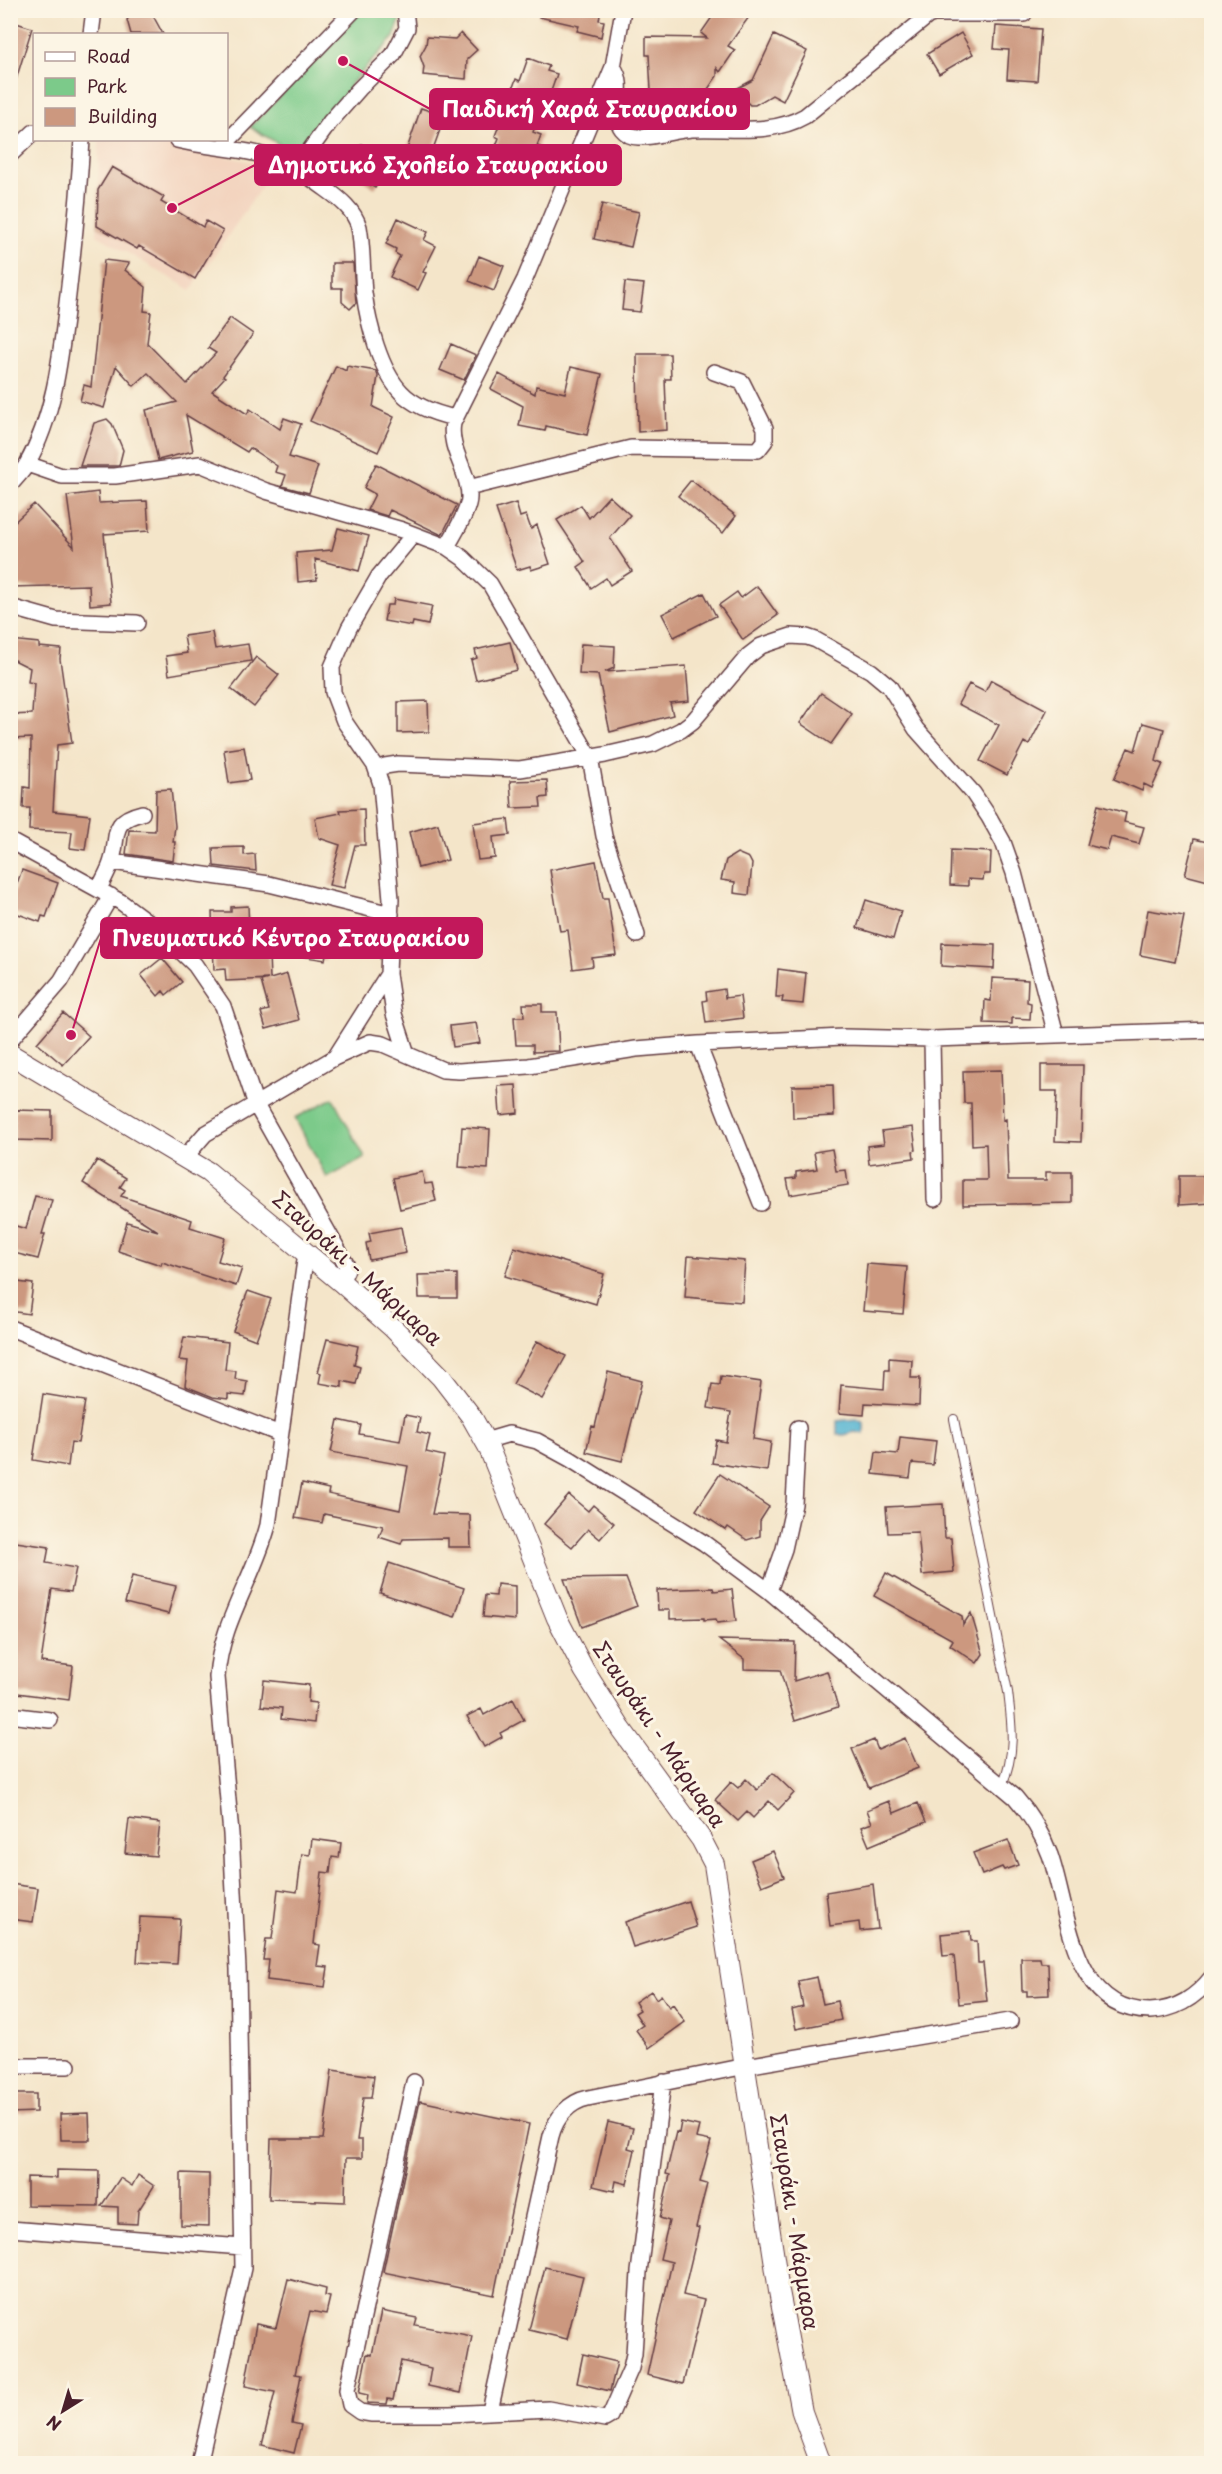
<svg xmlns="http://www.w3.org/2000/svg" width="1222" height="2474" font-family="'Playpen Sans',sans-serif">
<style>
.built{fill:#f3d4bf}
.green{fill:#7cca8a;stroke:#63745a;stroke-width:1.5}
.water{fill:#53b4d1;stroke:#4e6a7e;stroke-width:1.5}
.building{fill:#cc987f}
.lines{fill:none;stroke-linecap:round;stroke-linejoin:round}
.service-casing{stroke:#643d43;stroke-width:10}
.minor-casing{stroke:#643d43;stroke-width:18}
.tertiary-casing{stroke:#643d43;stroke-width:22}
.service{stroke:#fff;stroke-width:8}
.minor{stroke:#fff;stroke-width:15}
.tertiary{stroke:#fff;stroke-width:20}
.labels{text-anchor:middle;stroke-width:6;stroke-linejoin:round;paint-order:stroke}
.street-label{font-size:21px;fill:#4a1f2b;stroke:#fcf5e5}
.leader{fill:none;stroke:#c2185b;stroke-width:2}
.callout-dot{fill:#c2185b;stroke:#fcf5e5;stroke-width:2}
.callout{fill:#c2185b;stroke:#c2185b;stroke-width:2}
.callout-label{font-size:22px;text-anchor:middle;font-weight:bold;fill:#fff}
</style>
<rect width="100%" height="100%" fill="#fcf5e5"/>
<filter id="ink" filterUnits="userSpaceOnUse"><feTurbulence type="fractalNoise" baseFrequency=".0167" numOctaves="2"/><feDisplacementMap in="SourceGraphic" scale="12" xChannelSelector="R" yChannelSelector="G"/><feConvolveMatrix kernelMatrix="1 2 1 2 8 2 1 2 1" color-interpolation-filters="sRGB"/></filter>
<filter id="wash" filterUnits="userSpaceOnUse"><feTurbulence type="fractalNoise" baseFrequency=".008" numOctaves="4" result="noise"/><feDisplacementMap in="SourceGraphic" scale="24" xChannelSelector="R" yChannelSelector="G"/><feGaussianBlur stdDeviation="1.35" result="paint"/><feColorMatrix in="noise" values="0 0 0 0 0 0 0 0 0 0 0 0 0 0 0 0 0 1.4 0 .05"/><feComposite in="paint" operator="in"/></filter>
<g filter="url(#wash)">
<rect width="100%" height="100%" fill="#f4e5c9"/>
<!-- built -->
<path class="built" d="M99,140h47l129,27 -84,123 -94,-55z"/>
<!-- green -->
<path class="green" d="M362,11h32l6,9 -6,17 -44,48 2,2 -44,58 -24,2 -34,-20z
M333,1098l32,60 -38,20 -32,-60z"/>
<!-- water -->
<path class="water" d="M856,1419l8,4v11l-9,-2 -11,3 -7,-1v-13z"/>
<g id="blocks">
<!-- building -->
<path class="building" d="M134,10h13l5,4 11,20h-32l-4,-14z
M540,10h61l-2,10 5,1 -3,16 -24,-6 2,-5 -40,-9z
M717,10h23l9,7 -21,29 7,4 -15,22 -3,-4v8l-20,29 -45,3 -3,-53h-3v-18l61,1 -6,-5z
M10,21l22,7 -18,58h-4z
M996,26l45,3 -4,52 -30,-2 2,-29 -15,-1z
M461,33l16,17 -10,9 -1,20 -43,-4 1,-8 -4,-11 6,-11 1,-8 28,2z
M961,33l12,21 -34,20 -12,-20z
M774,35l33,16 -24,50 -11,-6 -17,10h-5l-16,-15 19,-10z
M528,58l21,8 -2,5 10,3 -8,23 -3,-1 -13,36 8,3 -4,11 3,1 -6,17 -4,-1v4l-24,-9 2,-5 -13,-5 4,-10 -4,-2 6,-16 15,-41 4,2z
M421,108l24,8 -16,44 -23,-8z
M362,144l29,19 -16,25 -38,-24 10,-17 9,6z
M112,167l52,30 -3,5 42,25 3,-6 17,10 -28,48 -56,-33 -2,3 -40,-23 1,-36z
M602,204l37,8 -8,35 -37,-8z
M398,218l30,14 -4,8 12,6 -13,26 3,1 -8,17 -28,-13 10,-21 -5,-3 1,-4 -10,-5z
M479,256l25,10 -10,25 -25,-10z
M104,260l25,3 -4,7 21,17 -2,24 7,1 -4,31 40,41 29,-31 -8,-5 22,-30 23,16 -30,42 2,1 -13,14 35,23 3,-5 30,20 4,-11 17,6 -12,33 29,9 -9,27 -27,-7 4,-11 -11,-3 2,-6 -27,-18 -3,4 -61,-37 7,36 -35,9 -12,-50 31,-8 -29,-29 -14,13 -18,-20 -12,42 -24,-7 4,-16 7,2z
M332,263h21l3,40 -6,6 -8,-7v-14h-10z
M625,282l19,2 -4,28 -18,-2z
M451,344l25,11 -12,25 -24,-10z
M637,354h33l1,25h-6l2,51 -29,2z
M336,366l10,5 1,-5 29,5 2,5 -5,31 21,10 -16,35 -68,-31z
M571,367l31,7 -15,61 -41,-9 -1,5 -26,-5 4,-20 -32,-17 8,-15 36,20 1,-8 29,7z
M107,419l5,5 11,26 -4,16h-39l14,-43z
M376,464l81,41 -15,30 -52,-25 -3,6 -20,-6 8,-16 -11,-6z
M691,480l45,36 -13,17 -45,-37z
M98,492l1,11 48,-2 2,30 -45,3 7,69 -21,2 -1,-20 -79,2v-61l24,-22 40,43 -7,-51z
M609,496l21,19 -20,23 22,33 -22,14 -4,-7 -15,10 -13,-21 7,-5 -28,-42 24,-15 8,13z
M516,503l4,14 6,-2 5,14 6,-4 13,39 -19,6 -1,-4 -13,4 -21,-61z
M338,528l31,8 -10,35 -44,-12 2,21 -19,2 -2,-29 36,-3z
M757,586l21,29 -35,25 -24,-35 18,-13 4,6z
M704,593l12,23 -42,21 -12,-23z
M394,599l38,7 -4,19 -15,-3 -1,4 -28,-5 3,-16h6z
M212,632l3,17 33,-5 3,17 -82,14 -3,-19 21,-3 -3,-17z
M10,640l29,3v4l22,2 -1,10 12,84 -15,2 -4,66 37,4 -5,35 -15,-2 2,-16 -43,-2 1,-22h-7l1,-21 6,1 1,-50 -21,1v-24l22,-1 2,-31 -6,-1 2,-14 -20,-10z
M510,642l7,28 -41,10 -5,-20 6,-2 -2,-8z
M581,644l34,2 -1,22 -9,4 81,-6 3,35 -19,2 3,12 -63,17 -12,-57 -19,-1z
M256,657l23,18 -25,32 -23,-18z
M991,680l56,30 -18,35 -5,-3 -17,33 -27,-14 19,-36 -41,-21 11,-20 16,8z
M821,693l31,21 -21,30 -31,-21z
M428,701l1,31 -31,1v-31z
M1143,723l21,6 -8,32 7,3 -11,24 -8,-4 -2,7 -28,-12 14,-31 7,3z
M244,747l6,33 -21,3 -5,-33z
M547,780l1,17 -8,1 1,9 -29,1 -2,-27z
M171,789l4,37 -2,16h2l-2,19 -47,-7 3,-24 26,1 1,-41z
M1098,805l28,8 -2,9 20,5 -5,17 -28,-7 -4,13 -20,-5z
M364,809l1,36h-10l-11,43 -15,-3 11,-40 -21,-7 -4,-20 26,-5 -1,-3z
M508,819l2,16 -17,2 2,21 -17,2 -5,-37z
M438,824l10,36 -30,8 -9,-36z
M1194,839l18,4v39l-27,-7z
M244,847v8l11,-1 1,17 -42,-5 -1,-18z
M951,850l40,2 -1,22h-6l-1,6 -15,-1v7l-18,-1z
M737,853l12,5 3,6 -3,31 -15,-2 1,-11 -14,-2 5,-20z
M596,861l7,37h5l8,57 -24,3 1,8 -20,3 -5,-39 -8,1 -10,-61z
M22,870l36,13 -12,34 -4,-1 -2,6 -30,-11v-9z
M866,900l35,11 -8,28 -36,-11z
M248,906l1,23 19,-1 2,51 17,-5 12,46 -33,9 -5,-17 8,-2 -8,-29 7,-2 -42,2 -1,-12 -11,1 -2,-58h19v-5z
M1148,910l36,6 -9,46 -35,-7z
M305,925l25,4 -5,31 -25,-4z
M942,943l53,2 -1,24 -53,-3z
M162,958l20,24 -16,13 -3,-4 -5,5 -17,-21z
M778,969l28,4 -3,31 -21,-2 1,-5h-7z
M992,978l36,2 -1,22 4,1 -1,16 -18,-1v6l-28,-1 1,-23 6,1z
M724,989l1,9 15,-2 3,22 -37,5 -3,-22 4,-1 -1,-8z
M523,1004h19v8h15l2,39 -26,1v-7h-17l-2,-28h10z
M63,1013l26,23 -26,29 -26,-22z
M476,1023l4,20 -27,4 -3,-21z
M1041,1065h42l-2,77 -26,-1 2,-50h-16z
M1001,1070l2,50 3,-1 2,61h38v-8h26v31l-109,2v-25h24l-1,-36 -14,1 -1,-42h-7l-1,-32z
M516,1085l2,28 -18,2 -2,-29z
M833,1085l1,31 -41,2 -1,-32z
M15,1110l37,1v30l-38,-1z
M462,1127l28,2 -2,40 -29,-2z
M913,1127l3,23 -3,1 1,7 -45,6 -2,-18 17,-2 -2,-13z
M832,1149l4,22 10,-1 2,15 -58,10 -3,-16 9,-1v-6l21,-3 -3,-17z
M97,1160l29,18 -6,9 5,3 -4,6 71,24 -2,7 35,11 -7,23 24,7 -6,18 -74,-24 -1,3 -43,-14 9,-29 31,9 -75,-48z
M422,1172l3,12 7,-1 4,18 -36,8 -7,-31z
M1179,1176h33v27l-33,2z
M35,1196l17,4 -10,34h3l-7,25 -28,-7 3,-27 13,4z
M401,1227l5,26 -37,7 -3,-17 5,-1 -2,-9z
M514,1247l90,27 -8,30 -91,-28z
M688,1256l57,5 -3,41 -57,-5z
M867,1264l40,3 -4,47 -40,-3z
M457,1274v24h-38l-1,-23z
M10,1281l23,3 -4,30 -19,-3z
M248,1291l23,8 -15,41 -23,-9z
M184,1337l44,5 -3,28 11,1 -1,8 12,2 -2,15 -17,-2v5l-15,-2 -28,-11 3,-25 -9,-1z
M327,1339l31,7 -4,19 6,2 -4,17 -14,-3v6l-23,-4 2,-10 -3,-1z
M537,1341l29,15 -24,43 -29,-15z
M889,1358l23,2 -1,18h9l-1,28 -54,-3 -1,12 -25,-2 2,-28 43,4 1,-19h4z
M608,1372l34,9 -20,80 -36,-9 6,-26 3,1z
M721,1376l40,6 -8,57 18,3 -4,29 -55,-8 4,-23 10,2 5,-30 -23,-4 4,-24 8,1z
M43,1394l42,7 -7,42 -7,-1 -3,24 -35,-6z
M405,1415l15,3 -3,14 13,3 -4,17 18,4 -12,58 38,1 1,32h-23v-9l-45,1 -2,5 -22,-7 4,-11 -59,-12 -2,9 -27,-5 7,-35 27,6 -1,5 72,16 8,-44 -77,-14 7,-32 23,5 -2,9 41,7z
M900,1437l36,4 -3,24 -21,-2 -2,15 -37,-4 3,-22 22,2z
M720,1474l49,33 -9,14v15l-13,4 -19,-13 -2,3 -30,-20z
M569,1495l19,16 5,-6 21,18 -14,16 -12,-10 -16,18 -28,-23z
M943,1504l2,34h6l3,34 -32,3 -4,-43 -30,1 -2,-26z
M16,1542l33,5 -3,16 30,5 -5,24 -19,-3 -11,73 32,4 -4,34 -59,-8v-114z
M389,1563l75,25 -9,29 -75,-24z
M886,1573l76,43 1,9 8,-12 12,41 -6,9 -27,-18 3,-5 -79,-44z
M132,1576l44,10 -8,28 -43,-11z
M626,1578l11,28 -55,21 -18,-48z
M497,1584l18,2v34l-32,-3 2,-22 11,1z
M713,1588l1,3 18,-2 4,32 -19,2 -1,-4 -12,1v-2l-34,1v-9h-12l-1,-20z
M719,1640l76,2 -1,39 33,-10 11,36 -43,14 -15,-51 -36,-1v-10z
M264,1680l45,5 -1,17 8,1 -2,20 -33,-4 1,-11 -21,-2z
M513,1699l11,21 -24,13 2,4 -18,10 -17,-31 14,-7 3,6z
M905,1738l13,30 -49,20 -17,-39 22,-9 4,10z
M773,1773l21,20 -16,17 -9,-9 -16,17 -6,-6 -9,9 -23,-21 16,-18 7,6 8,-9 11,11z
M889,1801l5,12 24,-10 8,19 -57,24 -8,-19 11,-4 -5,-13z
M129,1819l31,4 -4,33 -31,-3z
M312,1839l29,4 -2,15 -7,-1 -2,16 -8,-1 -8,72 6,1 -3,21 11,1 -3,20 -58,-7 2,-20h-6l3,-21h6l6,-50 19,3 5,-38 8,1z
M1008,1840l10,25 -14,5 -2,-3 -20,8 -9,-22z
M773,1851l11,26 -22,9 -11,-26z
M10,1884l28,4 -5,34 -23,-3z
M873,1884l5,45 -18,2 -1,-9 -29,4 -4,-34z
M688,1901l8,26 -63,20 -8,-25z
M140,1917l40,2 -3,45 -40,-2z
M970,1931l1,10h6l1,22h5l4,38 -28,3 -5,-49 -11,1 -2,-22z
M1021,1958h19l1,5h7l1,32 -22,1v-5h-5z
M817,1977l6,27 14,-3 4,19 -45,9 -4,-19 11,-3 -5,-26z
M651,1991l5,8 5,-4 8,12 4,-3 12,18 -36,26 -13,-18 7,-5 -8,-12 5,-3 -5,-8z
M332,2070l42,6 -3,22h-8l-6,42h5v18h-16l-1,44 -76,-3 2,-60h52z
M10,2094h26v18l-26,1z
M420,2101l109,23 -35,171 -111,-23z
M89,2113l1,27h-29l-1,-26z
M608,2122l25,6 -5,20 7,2 -8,34 -11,-3 -2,10 -21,-5z
M681,2122l18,4 -3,12 15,3 -11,41 7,2 -11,43 3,1 -16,67 21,5 -21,84 -36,-9 25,-113 -12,-3 9,-38 -9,-3 10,-43 -4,-1 10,-42 3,1z
M57,2170l42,1 -1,35 -71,-1v-28l30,1z
M181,2173l28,1v52l-28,-1z
M138,2175l16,11 -16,25 -1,13 -19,-1v-16l-17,-1 19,-28 12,8z
M545,2267l38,9 -16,63 -38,-9z
M288,2279l38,10 -1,7 5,1 -4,17 -16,-3 -15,63 6,1 -9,48 9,2 -7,28 -32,-8 13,-53 -30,-6 11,-62 20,4z
M381,2311l36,7 -2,7 57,11 -11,57 -33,-7 3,-18 -30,-7 -8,39 -5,-1 -1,5 -20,-1 1,-8 -9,-2 8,-39 5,1z
M583,2354l34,8 -7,29 -33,-8z"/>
</g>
</g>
<g filter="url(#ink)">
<use href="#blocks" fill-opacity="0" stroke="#643d43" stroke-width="1.5"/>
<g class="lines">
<defs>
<path id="service" d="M954,1419l54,273c4,33 8,61 -6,93"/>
<path id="minor" d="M91,34l3,-24
M613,67c15,19 -3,47 9,62 4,5 10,8 16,8 17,1 36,-7 54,-8 38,-2 78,7 113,-13l123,-100 6,-2h90
M177,140c39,10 82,7 118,28 11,6 21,14 31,21 14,10 28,21 33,38 4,22 3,44 5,66 4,30 16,77 37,99 14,15 36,22 54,26
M222,147l132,-137
M10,155l24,-23
M297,168l33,-46 29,-33 34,-34 14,-27 -2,-18
M27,464l35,12h53l85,-12 66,27 136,39 45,17 16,11 27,26 100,173 14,79 33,99
M10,485c6,-7 13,-14 17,-21 29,-52 34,-112 41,-169 6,-52 11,-103 14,-155
M468,488l163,-40 127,2 7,-9v-13l-23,-46 -28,-10
M447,547c6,-12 23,-37 22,-51 0,-25 -21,-47 -16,-73l72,-144 88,-212 10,-57
M10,607l46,13 81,3
M377,769l8,-3 13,-2 122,5 85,-14 48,-11 28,-14 12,-9 55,-65 13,-10 30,-10 16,1 9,3 55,31 18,15 27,43 57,64 16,24 14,25 11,31 42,162
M10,841l111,61 39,29 35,34 28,41 33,99 90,159 1,5 -6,13
M112,862l157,22 122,30
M99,889c4,-9 9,-17 12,-26 9,-26 -3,-42 31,-50
M388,974l6,40 13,40
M932,1039l3,160
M10,1040l51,-59 50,-85
M698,1044l63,159
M336,1056l52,-82 3,-75 -10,-115 -6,-18 -31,-45 -11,-29 -1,-25 17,-39 30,-52 34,-41
M185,1157l20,-23 129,-76 36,-16 13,2 60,26 16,1 70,-5 107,-17 62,-5 145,-7 89,2 280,-9
M10,1328l270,106
M485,1441l24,-7 28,7 33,18 134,84 65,48 246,206c15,17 27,36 35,58 19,55 21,156 100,156 27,-1 46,-14 62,-34
M769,1591l15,-42 10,-45 4,-76
M10,1715l40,5
M10,2066h58
M414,2082l-67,308 3,15 10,7 12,2h79l97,-5 57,10 5,-3 21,-48 3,-14 5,-82 24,-190
M10,2229l232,18
M490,2411l61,-275c5,-19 18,-34 37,-38l158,-32 264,-45
M199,2464l44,-196 -5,-299 -7,-135 -14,-157c3,-53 38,-101 51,-152l38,-272"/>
<path id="tertiary" d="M10,1054l198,118 133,110 52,46 48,49 30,39 17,30 69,172 27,52 37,59 80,110 13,25 65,427 23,121 19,52"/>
</defs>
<!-- service casing -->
<use href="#service" class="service-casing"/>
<!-- minor casing -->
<use href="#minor" class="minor-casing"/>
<!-- tertiary casing -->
<use href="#tertiary" class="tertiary-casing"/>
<!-- service -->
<use href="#service" class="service"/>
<!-- minor -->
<use href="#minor" class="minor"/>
<!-- tertiary -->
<use href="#tertiary" class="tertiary"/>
</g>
</g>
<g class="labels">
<!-- street labels -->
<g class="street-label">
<text transform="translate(357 1269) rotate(42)" y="7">Σταυράκι - Μάρμαρα</text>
<text transform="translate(659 1735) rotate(56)" y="7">Σταυράκι - Μάρμαρα</text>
<text transform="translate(794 2222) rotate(81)" y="7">Σταυράκι - Μάρμαρα</text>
</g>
</g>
<!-- callouts -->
<path class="leader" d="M343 61L430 109M172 208L255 165M71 1035L101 938"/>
<g class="callout-dot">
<circle cx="343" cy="61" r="6"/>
<circle cx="172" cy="208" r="6"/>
<circle cx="71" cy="1035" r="6"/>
</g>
<g class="callout">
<rect x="430" y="89" width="319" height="40" rx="6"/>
<rect x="255" y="145" width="366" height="40" rx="6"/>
<rect x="101" y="918" width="381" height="40" rx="6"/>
</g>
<g class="callout-label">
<text x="590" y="117">Παιδική Χαρά Σταυρακίου</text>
<text x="438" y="173">Δημοτικό Σχολείο Σταυρακίου</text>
<text x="291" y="946">Πνευματικό Κέντρο Σταυρακίου</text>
</g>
<!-- margin -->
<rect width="1222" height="2474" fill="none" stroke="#fcf5e5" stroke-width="36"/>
<!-- legend -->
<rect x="33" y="33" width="195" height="108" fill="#fcf5e5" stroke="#b59f9b" stroke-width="1.5"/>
<rect x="45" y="52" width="30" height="9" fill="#ffffff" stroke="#b59f9b" stroke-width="1.5"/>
<text x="87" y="63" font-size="18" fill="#4a1f2b">Road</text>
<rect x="45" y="78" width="30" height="18" fill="#7cca8a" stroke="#b59f9b" stroke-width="1.5"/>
<text x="87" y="93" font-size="18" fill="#4a1f2b">Park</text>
<rect x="45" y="108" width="30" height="18" fill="#cc987f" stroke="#b59f9b" stroke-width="1.5"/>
<text x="87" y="123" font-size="18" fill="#4a1f2b">Building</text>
<!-- north arrow -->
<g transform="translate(63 2411) rotate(217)" stroke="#fcf5e5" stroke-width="4.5" paint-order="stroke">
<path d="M0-4.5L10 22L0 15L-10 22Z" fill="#4a1f2b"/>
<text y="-9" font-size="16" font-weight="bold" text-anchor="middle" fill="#4a1f2b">N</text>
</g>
</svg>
